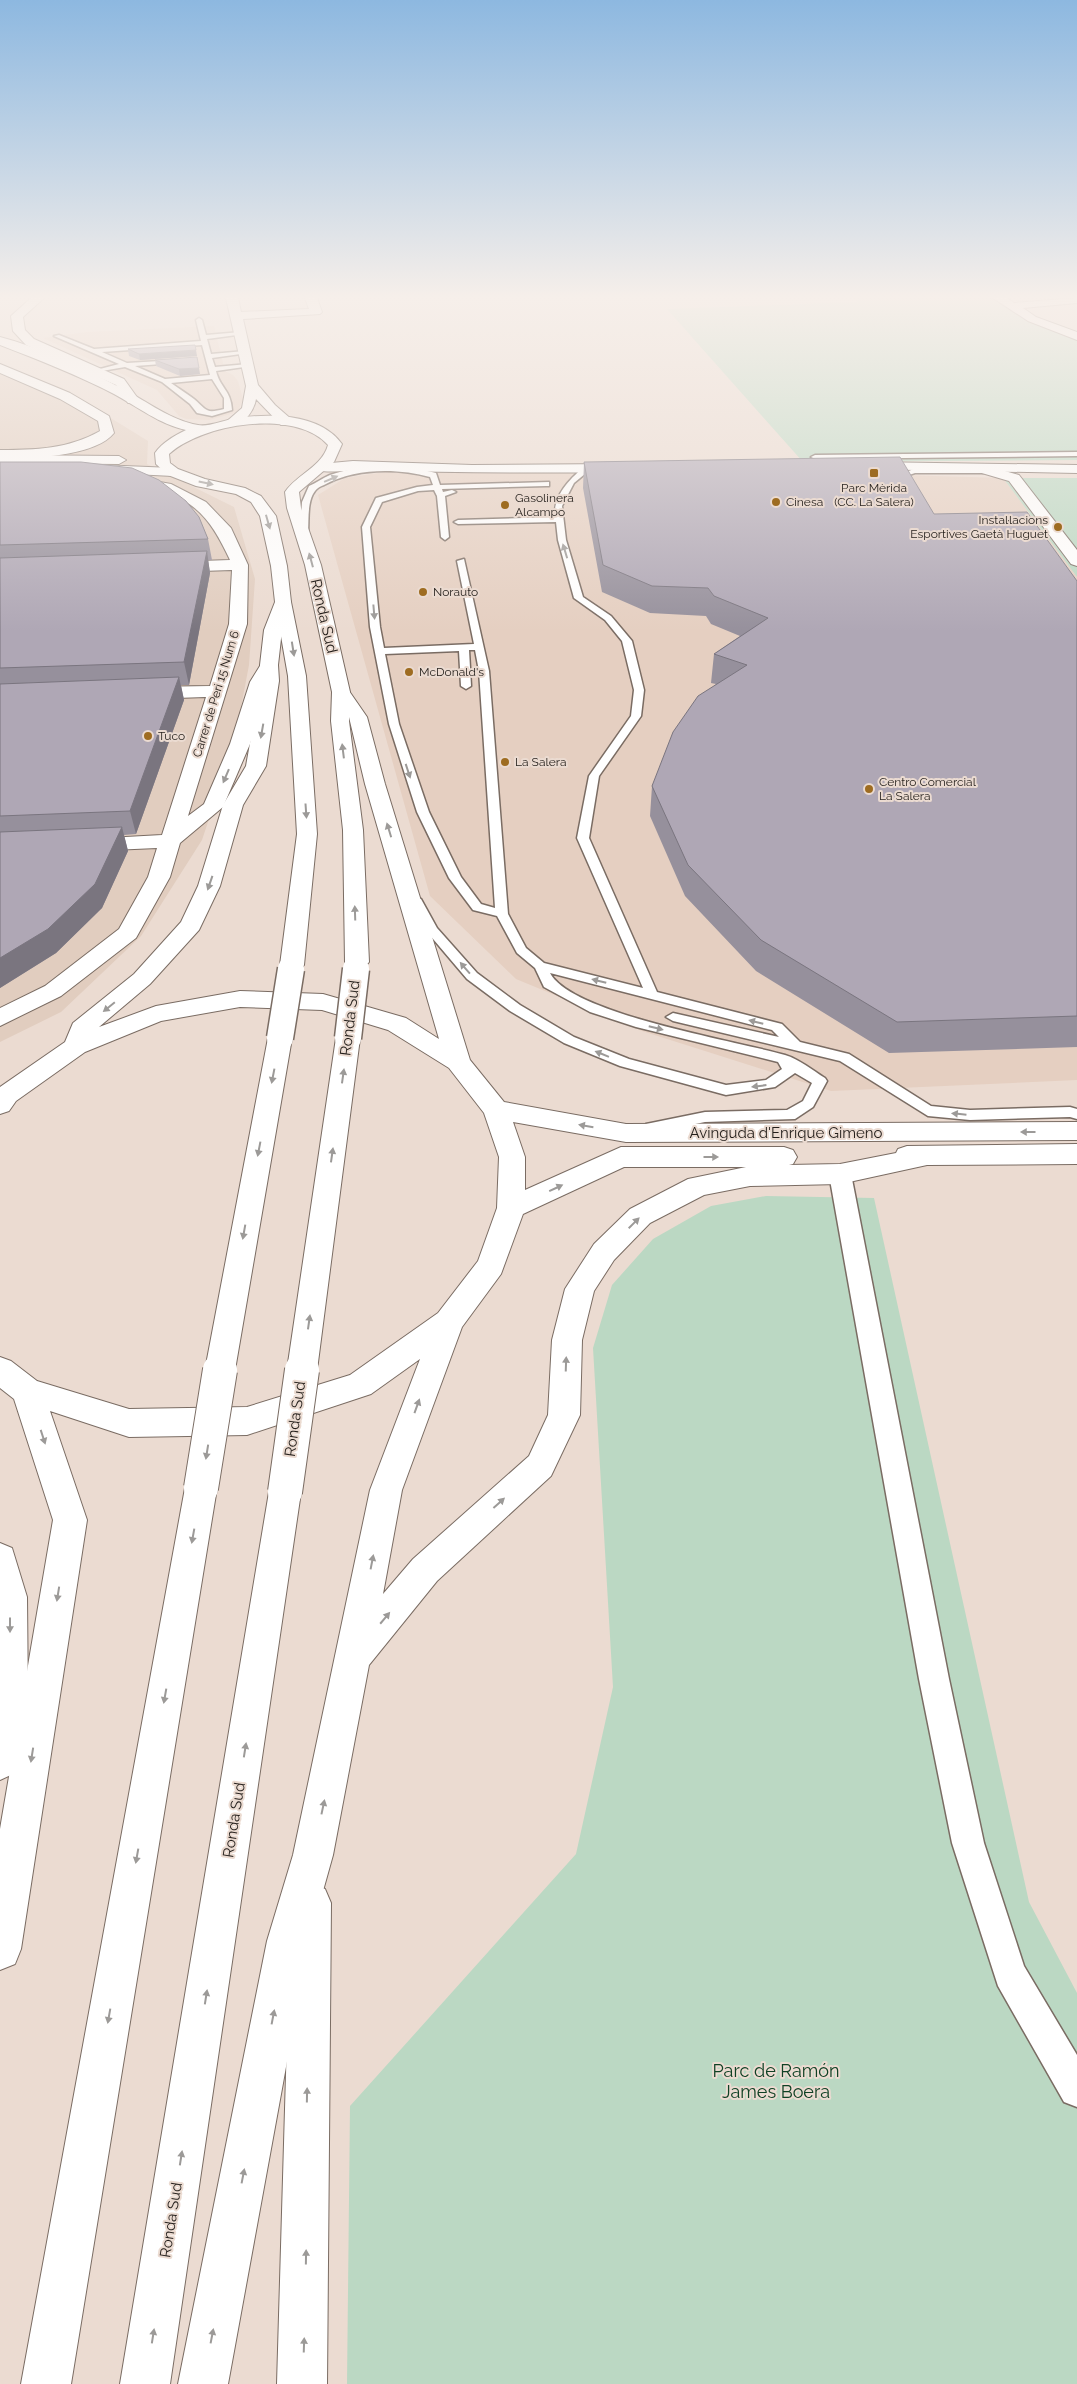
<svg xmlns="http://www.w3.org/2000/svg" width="1077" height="2384" font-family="Raleway,sans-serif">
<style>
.built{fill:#e5cfc1}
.industrial{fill:#e1cdbf}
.green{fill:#bbd8c3}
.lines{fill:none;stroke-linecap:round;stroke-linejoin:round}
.service-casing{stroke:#7a6c63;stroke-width:3}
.pedestrian-casing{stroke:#7a6c63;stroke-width:3}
.minor-casing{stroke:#7a6c63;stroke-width:2}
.tertiary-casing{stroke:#7a6c63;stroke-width:2}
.secondary-casing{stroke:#7a6c63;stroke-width:2}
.primary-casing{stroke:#7a6c63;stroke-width:2}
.service{fill:#fff;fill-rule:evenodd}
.pedestrian{fill:#fff;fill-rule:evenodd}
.minor{fill:#fff;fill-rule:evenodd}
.tertiary{fill:#fff;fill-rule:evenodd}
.secondary{fill:#fff;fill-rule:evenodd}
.primary{fill:#fff;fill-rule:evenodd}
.primary-bridge-far2-casing{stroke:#7a6c63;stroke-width:22;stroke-linecap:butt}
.primary-bridge-far1-casing{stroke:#7a6c63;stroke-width:29;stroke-linecap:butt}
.primary-bridge-casing{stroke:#7a6c63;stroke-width:36;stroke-linecap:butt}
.primary-bridge-far2{stroke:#fff;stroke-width:21}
.primary-bridge-far1{stroke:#fff;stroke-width:26}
.primary-bridge{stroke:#fff;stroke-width:34}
.wall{fill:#96909c}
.shaded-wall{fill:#7a757f}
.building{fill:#afa7b5;stroke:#7a757f}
.oneway{fill:#9c9a98}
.poi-dot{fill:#9e6c21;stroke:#ebdbd1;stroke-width:2}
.labels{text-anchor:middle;stroke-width:4;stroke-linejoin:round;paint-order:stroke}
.far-poi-label{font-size:12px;fill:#241f1b;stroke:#ebdbd1;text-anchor:start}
.far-street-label{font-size:12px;fill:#241f1b;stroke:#ebdbd1}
.street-label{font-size:15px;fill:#241f1b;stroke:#ebdbd1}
.near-park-label{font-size:18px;fill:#0f4124;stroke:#ebdbd1}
</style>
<rect width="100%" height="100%" fill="#ebdbd1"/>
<!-- built -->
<path class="built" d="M214,326l11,45 8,4 5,6 5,18 -5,13 -29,8 -23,-1 -7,-3 -22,-26 -114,-52 44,-6z
M392,471l407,1 204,6 74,99v503l-246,11 -189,-60 -126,-52 -86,-83 -112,-401 27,-17z"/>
<!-- industrial -->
<path class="industrial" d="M0,365l62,23 86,53 -1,23 87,43 21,72 -6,86 -15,79 -32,96 -61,96 -80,76 -61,30z"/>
<!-- green -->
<path class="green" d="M855,298h142l80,41v121l-274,2 -136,-153 191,-7z
M1003,478h74v99z
M766,1196l108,2 155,704 48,91v391h-730l3,-278 226,-252 37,-167 -20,-339 19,-63 41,-46 58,-33z"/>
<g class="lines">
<defs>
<path id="service" d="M199,318l3,2 4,15 35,-3 3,2 -37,5 4,15 34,-3 3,2 -36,5 3,9 33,-3 3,2 -35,5c4,17 15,19 16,39l-20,6 -15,-3 -7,-9 -28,-22 -37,-15 -29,5v-2l23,-6 -65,-28 5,-1 35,14 107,-8 -5,-21zM202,345l8,30 -45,4 -30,-13 40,-3 2,-3 -50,3 -25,-11zM212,379l12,19v11c-19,5 -17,1 -30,-10 -8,-6 -16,-11 -23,-16z
M1077,452v4l-262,3 -4,-2 4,-2z
M585,466l7,2 -18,15 -12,23 4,34 17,57 28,19 21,25 12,49 -3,26 -42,60 -10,62 68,154 125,32 18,18 49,12 82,52 39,4 100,-3 7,2v10l-7,-2 -100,3 -42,-4 -88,-55 -167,-40 -7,-4 7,-4 106,24 -7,-7 -222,-57c21,41 187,68 235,82 14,4 27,15 40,23l2,3 -14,26 -18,12 -90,3 -54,11 -5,-1 -2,-4 2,-4 59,-12 82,-2 16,-9 9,-18 -17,-10 -20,14 -49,8 -106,-29 -56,-23 -54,-32 -43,-32 -39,-46 -17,-31 2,-3h8l16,29 40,45 43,32 54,32 55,22 97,26 40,-5 16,-11 -4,-7 -142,-35 -46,-15 -46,-25 -9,-19 -18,-15 -20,-37 -24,-6 -24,-32 -32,-66 -28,-88 -19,-97 -8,-100 14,-29 41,-11 16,-2 -3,-8c-33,-9 -75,-9 -106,8 -3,1 -7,3 -9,6 -8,10 -6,28 -7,41l-4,3 -4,-3 2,-30 7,-16c7,-3 14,-8 21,-11 33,-12 73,-10 106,-2l4,12 109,-3v4h-3l-104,3 1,3 9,-2 4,2 -11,4 4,41 -4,3 -4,-3 -4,-41 -3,-6 -16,1 -36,11 -12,25 10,100 4,21 90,-4 -17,-83 7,-2 25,112 19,243 18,34 18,15 99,25 -66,-150 12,-62 42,-60 3,-26 -12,-49 -17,-21 -31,-22 -16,-58 -2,-18 -98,2 -4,-2 4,-2 97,-3c-2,-22 15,-38 30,-51zM469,650h6l4,21 16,237 -14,-4 -20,-27 -32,-65 -30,-88 -14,-70 74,-3 2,35 5,3 5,-3z
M914,469h73l4,2 -4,2h-72l-24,8 -4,-2z"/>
<path id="pedestrian" d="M840,1166l8,2 3,6 98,505 35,164 40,123 53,89v52l-13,-5 -66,-116 -46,-143 -33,-164 -90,-505 3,-6z"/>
<path id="minor" d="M226,298h12l3,14 68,-3 -4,-11h12l5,14 -2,2 -77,5 15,66 17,20 16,14 2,3 -2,3h-10l-25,-26c-2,12 -11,24 -23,27l-7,-4 16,-14 4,-22z
M993,298h14l7,5 63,-5v5l-54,5 13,9 41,15v8l-49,-19z
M0,364l70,29 39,23 5,17c-19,24 -86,26 -114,25v-8c36,0 68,-1 100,-19l-2,-10 -38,-22 -60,-26z
M980,464l39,11 58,75v16l-6,-2 -62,-83 -34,-10 -2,-3z
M132,477l39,7 35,18 25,26 17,37 -1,59 -59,192 16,-12 26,-60 20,-62 13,-21h12l3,4 -10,17 -18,62 -27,63 -43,36 -10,34 -34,61 -75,58 -61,30v-18l45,-22 74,-57 29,-52 9,-29 -68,3 -7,-2 -4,-4 4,-4 7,-2 73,-4 44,-138 -60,2 -6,-2 -3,-4 3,-4 6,-2 64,-1 19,-62 3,-54 -61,2 -6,-2 -2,-3 2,-3 6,-2 59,-2c-16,-34 -30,-57 -68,-69 -11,-4 -24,-4 -35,-7l-2,-3z"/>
<path id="tertiary" d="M31,298h13l-21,19 2,13 9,9 90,40 15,21 -1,3h-10l-12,-18 -90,-40 -13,-14 -2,-15z
M0,455l119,1 7,4 -7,4 -119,-1z
M353,461l119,4 149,-1 7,4 -7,4c-84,1 -168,1 -253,-2 -11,-1 -50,5 -55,-2l7,-4z
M869,462l208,3v8l-213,-4 -2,-3z
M99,465l74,3 7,4 -7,4 -79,-4 -2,-3z
M0,1543l12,5 15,49 1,109 -9,55 -6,13 -13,6z
M311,1883l14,6 6,14 -4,481h-50l14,-481 6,-14z"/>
<path id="secondary" d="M283,597l6,1 2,4 -9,28 -4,35 1,16 -13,85 -23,39 -23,81 -21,44 -49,54 -51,43 57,-21 84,-15 83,3 83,24 33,21 -74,-255 -16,-67 -17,-25 3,-4h12l20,29 18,67 85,276 34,42 122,22 451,-2v18l-451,2 -113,-20 12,35v33l96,-43h163l9,3 4,7 -4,7 -4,1 51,-1 56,-11 2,-4 9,-3 170,-2v20l-150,1 -87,19 -90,2 -46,9 -54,28 -36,37 -20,31 -12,49 -2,75 -29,61 -114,105 -68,84 -36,190 -24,86 -81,443h-50l89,-443 26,-86 77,-365 50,-131 -49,35 -124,41 -118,2 -79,-26 37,109 -66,429 -6,15 -15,6v-141l53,-309 -39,-121 -14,-11v-31l11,4 26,20 92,28 118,-2 103,-32 88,-62 40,-52 19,-53 2,-51 -15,-44 -35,-45 -61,-38 -66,-20 -82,-3 -79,14 -76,31 -69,49 -7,10 -9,3v-27l65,-45 8,-19 61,-49 47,-52 17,-36 25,-81 23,-39 15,-85 -1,-16 4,-35 11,-28 2,-4zM624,1167h122l-58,12 -58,30 -36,35 -29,45 -13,51 -4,75 -19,41 -116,103 -30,35 19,-104 60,-163 39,-53 22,-60z"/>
<path id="primary" d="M0,337c42,11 85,32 123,52 25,13 47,31 75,36 10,2 24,-4 34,-6 34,-6 87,-7 110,25l-8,18 -35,30 2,16 20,57 29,127 -1,29 14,109 6,132 -4,5 -8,2 -8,-2 -4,-5 -2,-132 -12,-109 1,-29 -27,-127 -18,-57 -2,-16c12,-18 37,-25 43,-47 -33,-37 -126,-21 -159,9l1,9 8,6 27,10 40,9 16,8 15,20 11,50 4,36 15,74 11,158 -13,131 -4,5 -8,2 -8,-2 -4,-5 17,-131 -9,-158 -13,-74 -4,-36 -11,-50 -9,-14 -15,-8 -40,-8 -28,-11 -12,-11 -1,-11c8,-11 19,-17 31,-23 -27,-6 -48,-23 -72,-36 -37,-19 -75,-34 -114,-49z
M280,1030l9,2 3,6 -57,332 -4,9 -11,4 -11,-4 -4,-9 63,-332 3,-6z
M348,1030l9,2 3,6 -43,332 -4,9 -11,4 -11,-4 -4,-9 49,-332 3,-6z
M201,1473l12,5 4,10 -146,896h-50l164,-896 4,-10z
M285,1477l12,5 4,10 -131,892h-50l149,-892 4,-10z"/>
</defs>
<!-- service casing -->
<use href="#service" class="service-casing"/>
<!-- pedestrian casing -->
<use href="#pedestrian" class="pedestrian-casing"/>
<!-- minor casing -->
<use href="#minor" class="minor-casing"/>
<!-- tertiary casing -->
<use href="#tertiary" class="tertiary-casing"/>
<!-- secondary casing -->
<use href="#secondary" class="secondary-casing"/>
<!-- primary casing -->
<use href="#primary" class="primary-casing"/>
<!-- service -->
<use href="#service" class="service"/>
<!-- pedestrian -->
<use href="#pedestrian" class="pedestrian"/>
<!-- minor -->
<use href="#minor" class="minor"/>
<!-- tertiary -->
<use href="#tertiary" class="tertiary"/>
<!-- secondary -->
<use href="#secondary" class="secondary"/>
<!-- primary -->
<use href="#primary" class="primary"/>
<defs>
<path id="primary-bridge-far2" d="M291,970l1,-5
M356,970l1,-8"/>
<path id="primary-bridge-far1" d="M280,1038l11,-69
M348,1038l8,-69"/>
<path id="primary-bridge" d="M201,1488l19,-118
M285,1492l17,-122"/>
</defs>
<!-- primary-bridge-far2 casing -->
<use href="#primary-bridge-far2" class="primary-bridge-far2-casing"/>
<!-- primary-bridge-far1 casing -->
<use href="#primary-bridge-far1" class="primary-bridge-far1-casing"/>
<!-- primary-bridge casing -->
<use href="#primary-bridge" class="primary-bridge-casing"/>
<!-- primary-bridge-far2 -->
<use href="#primary-bridge-far2" class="primary-bridge-far2"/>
<!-- primary-bridge-far1 -->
<use href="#primary-bridge-far1" class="primary-bridge-far1"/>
<!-- primary-bridge -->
<use href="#primary-bridge" class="primary-bridge"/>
</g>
<!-- wall -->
<path class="wall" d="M128,349l69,7 -57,4 -11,-4z
M155,360l45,14 -20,2 -24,-10z
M0,462l208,77 4,21h-4l2,13 -21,112h-8l3,15 -48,134 -12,1 4,16 -26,57 -46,45 -56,35z
M584,462l350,52 143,67v466l-188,6 -133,-82 -71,-75 -35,-80 2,-30 64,-102 -5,-1 3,-29 26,-18 -29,-12 -5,-8 -56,-3 -48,-21 -19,-104z"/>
<!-- shaded-wall -->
<path class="shaded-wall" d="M196,350l1,6 -57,4 -1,-6z
M199,368l1,6 -20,2 -1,-7z
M207,551l3,22 -21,112 -5,-23z
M179,677l5,23 -48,134 -6,-23z
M122,827l6,24 -26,57 -46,45 -56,35v-30z"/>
<!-- building -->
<path class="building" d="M195,345l1,5 -57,4 -11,-5z
M197,357l2,11 -20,1 -24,-9z
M900,457l34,57 93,-2 50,69v435l-180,6 -136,-82 -73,-75 -36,-79 21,-54 25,-36 49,-31 -33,-11 54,-36 -54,-22 -6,-8 -56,-2 -49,-21 -19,-103z
M0,462h81l51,6 27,12 27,21 13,16 9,22 -208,6z
M207,551l-23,111 -184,6v-110z
M179,677l-49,134 -130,5v-132z
M122,827l-27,57 -47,45 -48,29v-126z"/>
<!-- one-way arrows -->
<defs><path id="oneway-solid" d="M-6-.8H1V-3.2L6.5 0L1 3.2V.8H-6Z" transform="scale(1.25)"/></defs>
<g class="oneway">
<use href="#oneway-solid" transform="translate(331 479) rotate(-23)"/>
<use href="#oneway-solid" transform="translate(206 483) rotate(12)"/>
<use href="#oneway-solid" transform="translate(268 522) rotate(74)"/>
<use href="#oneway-solid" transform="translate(565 551) rotate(-107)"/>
<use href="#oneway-solid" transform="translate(311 560) rotate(-105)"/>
<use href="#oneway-solid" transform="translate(374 612) rotate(85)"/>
<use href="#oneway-solid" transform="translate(293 649) rotate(81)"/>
<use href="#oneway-solid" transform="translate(262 731) rotate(100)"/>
<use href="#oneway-solid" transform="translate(343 751) rotate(-97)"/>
<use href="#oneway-solid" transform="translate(408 771) rotate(72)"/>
<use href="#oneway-solid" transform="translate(226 776) rotate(113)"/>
<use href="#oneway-solid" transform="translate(306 811) rotate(86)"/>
<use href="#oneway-solid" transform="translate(389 830) rotate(-107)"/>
<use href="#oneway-solid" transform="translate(210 883) rotate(109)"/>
<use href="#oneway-solid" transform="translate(355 913) rotate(-92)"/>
<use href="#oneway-solid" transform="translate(465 968) rotate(-131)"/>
<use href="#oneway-solid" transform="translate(599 981) rotate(-166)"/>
<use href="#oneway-solid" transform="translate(109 1007) rotate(141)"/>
<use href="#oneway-solid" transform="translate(756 1022) rotate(-166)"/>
<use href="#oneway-solid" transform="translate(656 1028) rotate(14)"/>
<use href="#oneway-solid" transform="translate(602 1054) rotate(-158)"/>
<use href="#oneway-solid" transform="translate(273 1076) rotate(101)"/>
<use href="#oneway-solid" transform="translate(343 1076) rotate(-82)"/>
<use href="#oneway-solid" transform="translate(759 1086) rotate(173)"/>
<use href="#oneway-solid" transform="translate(959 1114) rotate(-174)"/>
<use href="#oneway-solid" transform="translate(586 1126) rotate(-170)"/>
<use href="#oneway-solid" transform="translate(1028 1132) rotate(180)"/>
<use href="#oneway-solid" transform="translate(259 1149) rotate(101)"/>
<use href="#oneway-solid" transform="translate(332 1155) rotate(-82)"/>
<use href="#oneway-solid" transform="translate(711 1157)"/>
<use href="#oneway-solid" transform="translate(556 1188) rotate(-25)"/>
<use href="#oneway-solid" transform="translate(634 1223) rotate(-45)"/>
<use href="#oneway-solid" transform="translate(244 1232) rotate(100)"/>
<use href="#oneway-solid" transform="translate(309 1322) rotate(-82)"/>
<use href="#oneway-solid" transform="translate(566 1364) rotate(-88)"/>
<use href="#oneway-solid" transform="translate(417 1406) rotate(-70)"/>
<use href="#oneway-solid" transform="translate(43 1437) rotate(72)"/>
<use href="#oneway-solid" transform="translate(207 1452) rotate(99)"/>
<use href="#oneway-solid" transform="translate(499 1503) rotate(-42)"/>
<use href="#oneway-solid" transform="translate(193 1536) rotate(100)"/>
<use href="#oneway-solid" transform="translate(372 1562) rotate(-79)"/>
<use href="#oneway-solid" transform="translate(58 1594) rotate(99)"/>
<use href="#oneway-solid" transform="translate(385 1618) rotate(-50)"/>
<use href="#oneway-solid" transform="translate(10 1625) rotate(90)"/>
<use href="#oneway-solid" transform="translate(165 1696) rotate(100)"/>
<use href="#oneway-solid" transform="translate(245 1750) rotate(-81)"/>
<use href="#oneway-solid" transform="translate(32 1755) rotate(99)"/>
<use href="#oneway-solid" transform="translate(323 1807) rotate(-78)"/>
<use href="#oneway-solid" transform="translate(137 1856) rotate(100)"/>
<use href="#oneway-solid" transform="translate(206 1997) rotate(-81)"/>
<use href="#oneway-solid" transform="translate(109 2016) rotate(100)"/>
<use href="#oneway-solid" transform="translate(273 2017) rotate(-79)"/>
<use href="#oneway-solid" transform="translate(307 2095) rotate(-89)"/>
<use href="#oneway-solid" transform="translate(181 2158) rotate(-81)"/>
<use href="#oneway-solid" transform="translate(243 2176) rotate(-79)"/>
<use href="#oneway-solid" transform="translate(306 2257) rotate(-89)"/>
<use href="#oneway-solid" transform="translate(153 2336) rotate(-81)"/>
<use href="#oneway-solid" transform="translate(212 2336) rotate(-79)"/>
<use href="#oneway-solid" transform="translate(304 2345) rotate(-88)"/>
</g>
<!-- sky -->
<linearGradient id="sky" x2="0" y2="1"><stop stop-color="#8db8e0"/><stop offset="0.47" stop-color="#f6efea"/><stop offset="1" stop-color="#f6efea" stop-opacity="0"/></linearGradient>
<rect width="1077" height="632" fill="url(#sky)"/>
<!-- markers -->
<g class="poi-dot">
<rect x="869" y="468" width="10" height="10" rx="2.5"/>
<circle cx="776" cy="502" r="5"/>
<circle cx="505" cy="505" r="5"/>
<circle cx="1058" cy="527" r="5"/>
<circle cx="423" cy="592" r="5"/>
<circle cx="409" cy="672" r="5"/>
<circle cx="148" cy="736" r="5"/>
<circle cx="505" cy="762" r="5"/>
<circle cx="869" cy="789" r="5"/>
</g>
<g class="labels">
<!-- far-poi labels -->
<g class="far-poi-label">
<text x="874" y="492" text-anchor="middle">Parc Mèrida<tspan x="874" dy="14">(CC. La Salera)</tspan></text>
<text x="515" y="502">Gasolinera<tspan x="515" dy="14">Alcampo</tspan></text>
<text x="786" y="506">Cinesa</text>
<text x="1048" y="524" text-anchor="end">Instal·lacions<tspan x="1048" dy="14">Esportives Gaetà Huguet</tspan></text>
<text x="433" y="596">Norauto</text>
<text x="419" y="676">McDonald's</text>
<text x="158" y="740">Tuco</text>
<text x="515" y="766">La Salera</text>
<text x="879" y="786">Centro Comercial<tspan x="879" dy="14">La Salera</tspan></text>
</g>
<!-- far-street labels -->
<g class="far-street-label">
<text transform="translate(216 694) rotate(-73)" y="4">Carrer de Peri 15 Num 6</text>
</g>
<!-- street labels -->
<g class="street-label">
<text transform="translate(324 616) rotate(77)" y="5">Ronda Sud</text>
<text transform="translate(350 1018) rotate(-83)" y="5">Ronda Sud</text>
<text x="786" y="1138">Avinguda d'Enrique Gimeno</text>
<text transform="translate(295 1419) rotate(-82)" y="5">Ronda Sud</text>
<text transform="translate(234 1820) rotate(-81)" y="5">Ronda Sud</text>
<text transform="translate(171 2220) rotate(-81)" y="5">Ronda Sud</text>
</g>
<!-- near-park labels -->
<g class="near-park-label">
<text x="776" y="2077">Parc de Ramón<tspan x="776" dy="21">James Boera</tspan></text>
</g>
</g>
</svg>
